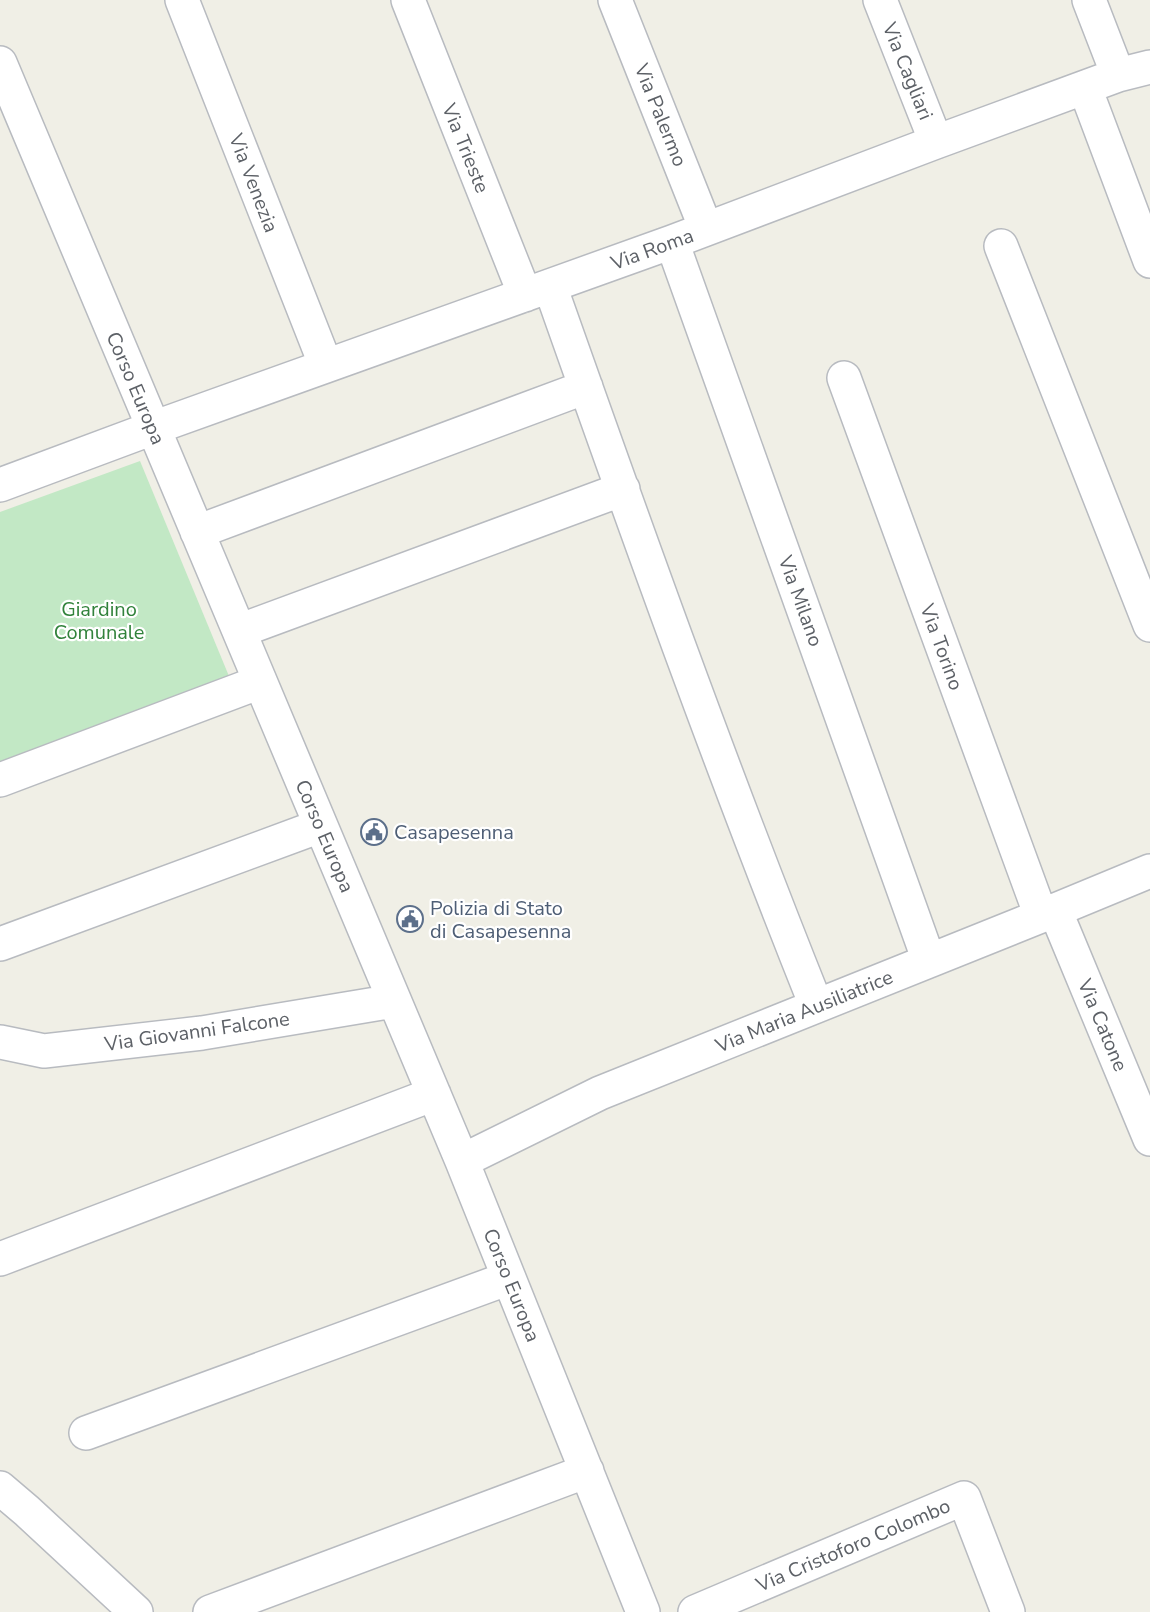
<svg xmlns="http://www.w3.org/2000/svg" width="1150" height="1612" font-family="'Nunito Sans',sans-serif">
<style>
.green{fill:#c2e8c5}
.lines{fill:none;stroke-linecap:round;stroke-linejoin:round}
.minor-casing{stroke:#b8bbc0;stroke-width:36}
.minor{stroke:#fff;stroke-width:33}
.labels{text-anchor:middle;stroke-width:4.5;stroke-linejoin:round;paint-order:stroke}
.street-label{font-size:20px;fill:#5d6167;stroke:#fff}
.park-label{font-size:20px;fill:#31823b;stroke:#fff}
.service-label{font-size:20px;fill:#4e5e75;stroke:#fff;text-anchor:start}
</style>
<rect width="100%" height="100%" fill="#f0efe6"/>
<!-- green -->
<path class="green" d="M140,461l91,220 -231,84v-253z"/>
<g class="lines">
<defs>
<path id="minor" d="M182,0l144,366
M408,0l117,295
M615,0l91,229
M880,0l56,142
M1089,0l29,75
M0,63l462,1098 181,451
M1085,88l65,173
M672,242l257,719
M1001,246l149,379
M550,286c85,241 171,482 266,719
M844,378l197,538
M0,485l153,-57 519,-186 264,-100 182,-67 32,-8
M197,532l389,-145
M239,631l384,-142
M0,780l260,-98
M1055,910l95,229
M0,944l320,-118
M0,1042l44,9 158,-18 192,-32
M462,1161l138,-68 441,-177 109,-45
M0,1259l434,-165
M86,1433l423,-155
M0,1488l27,23 109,101
M210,1612l377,-141
M695,1612l269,-114 44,114"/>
</defs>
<!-- minor casing -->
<use href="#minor" class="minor-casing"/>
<!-- minor -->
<use href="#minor" class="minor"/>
</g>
<!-- icons -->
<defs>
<symbol id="civic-ring" viewBox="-11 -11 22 22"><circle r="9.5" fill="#fff" stroke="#5c6f8a" stroke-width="1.5"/><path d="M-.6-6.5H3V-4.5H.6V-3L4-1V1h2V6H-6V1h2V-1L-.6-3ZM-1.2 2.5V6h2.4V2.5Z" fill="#5c6f8a"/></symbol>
</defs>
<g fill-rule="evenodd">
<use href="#civic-ring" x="359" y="817" width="30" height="30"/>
<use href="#civic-ring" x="395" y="904" width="30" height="30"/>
</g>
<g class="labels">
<!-- street labels -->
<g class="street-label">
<text transform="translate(908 71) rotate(68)" y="7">Via Cagliari</text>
<text transform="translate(661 115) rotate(68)" y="7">Via Palermo</text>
<text transform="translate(466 148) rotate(68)" y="7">Via Trieste</text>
<text transform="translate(254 183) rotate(69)" y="7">Via Venezia</text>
<text transform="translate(652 249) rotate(-20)" y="7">Via Roma</text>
<text transform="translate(136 388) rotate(67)" y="7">Corso Europa</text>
<text transform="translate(801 601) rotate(70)" y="7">Via Milano</text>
<text transform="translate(942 647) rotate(70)" y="7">Via Torino</text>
<text transform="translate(325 836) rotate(67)" y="7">Corso Europa</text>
<text transform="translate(804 1011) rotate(-22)" y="7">Via Maria Ausiliatrice</text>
<text transform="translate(1103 1025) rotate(67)" y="7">Via Catone</text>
<text transform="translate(197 1031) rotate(-8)" y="7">Via Giovanni Falcone</text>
<text transform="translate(512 1285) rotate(68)" y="7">Corso Europa</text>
<text transform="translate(853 1545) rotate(-23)" y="7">Via Cristoforo Colombo</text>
</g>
<!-- park labels -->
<g class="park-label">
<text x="99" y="616">Giardino<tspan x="99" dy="23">Comunale</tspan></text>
</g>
<!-- service labels -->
<g class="service-label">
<text x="394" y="839">Casapesenna</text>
<text x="430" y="915">Polizia di Stato<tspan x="430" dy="23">di Casapesenna</tspan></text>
</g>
</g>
</svg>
